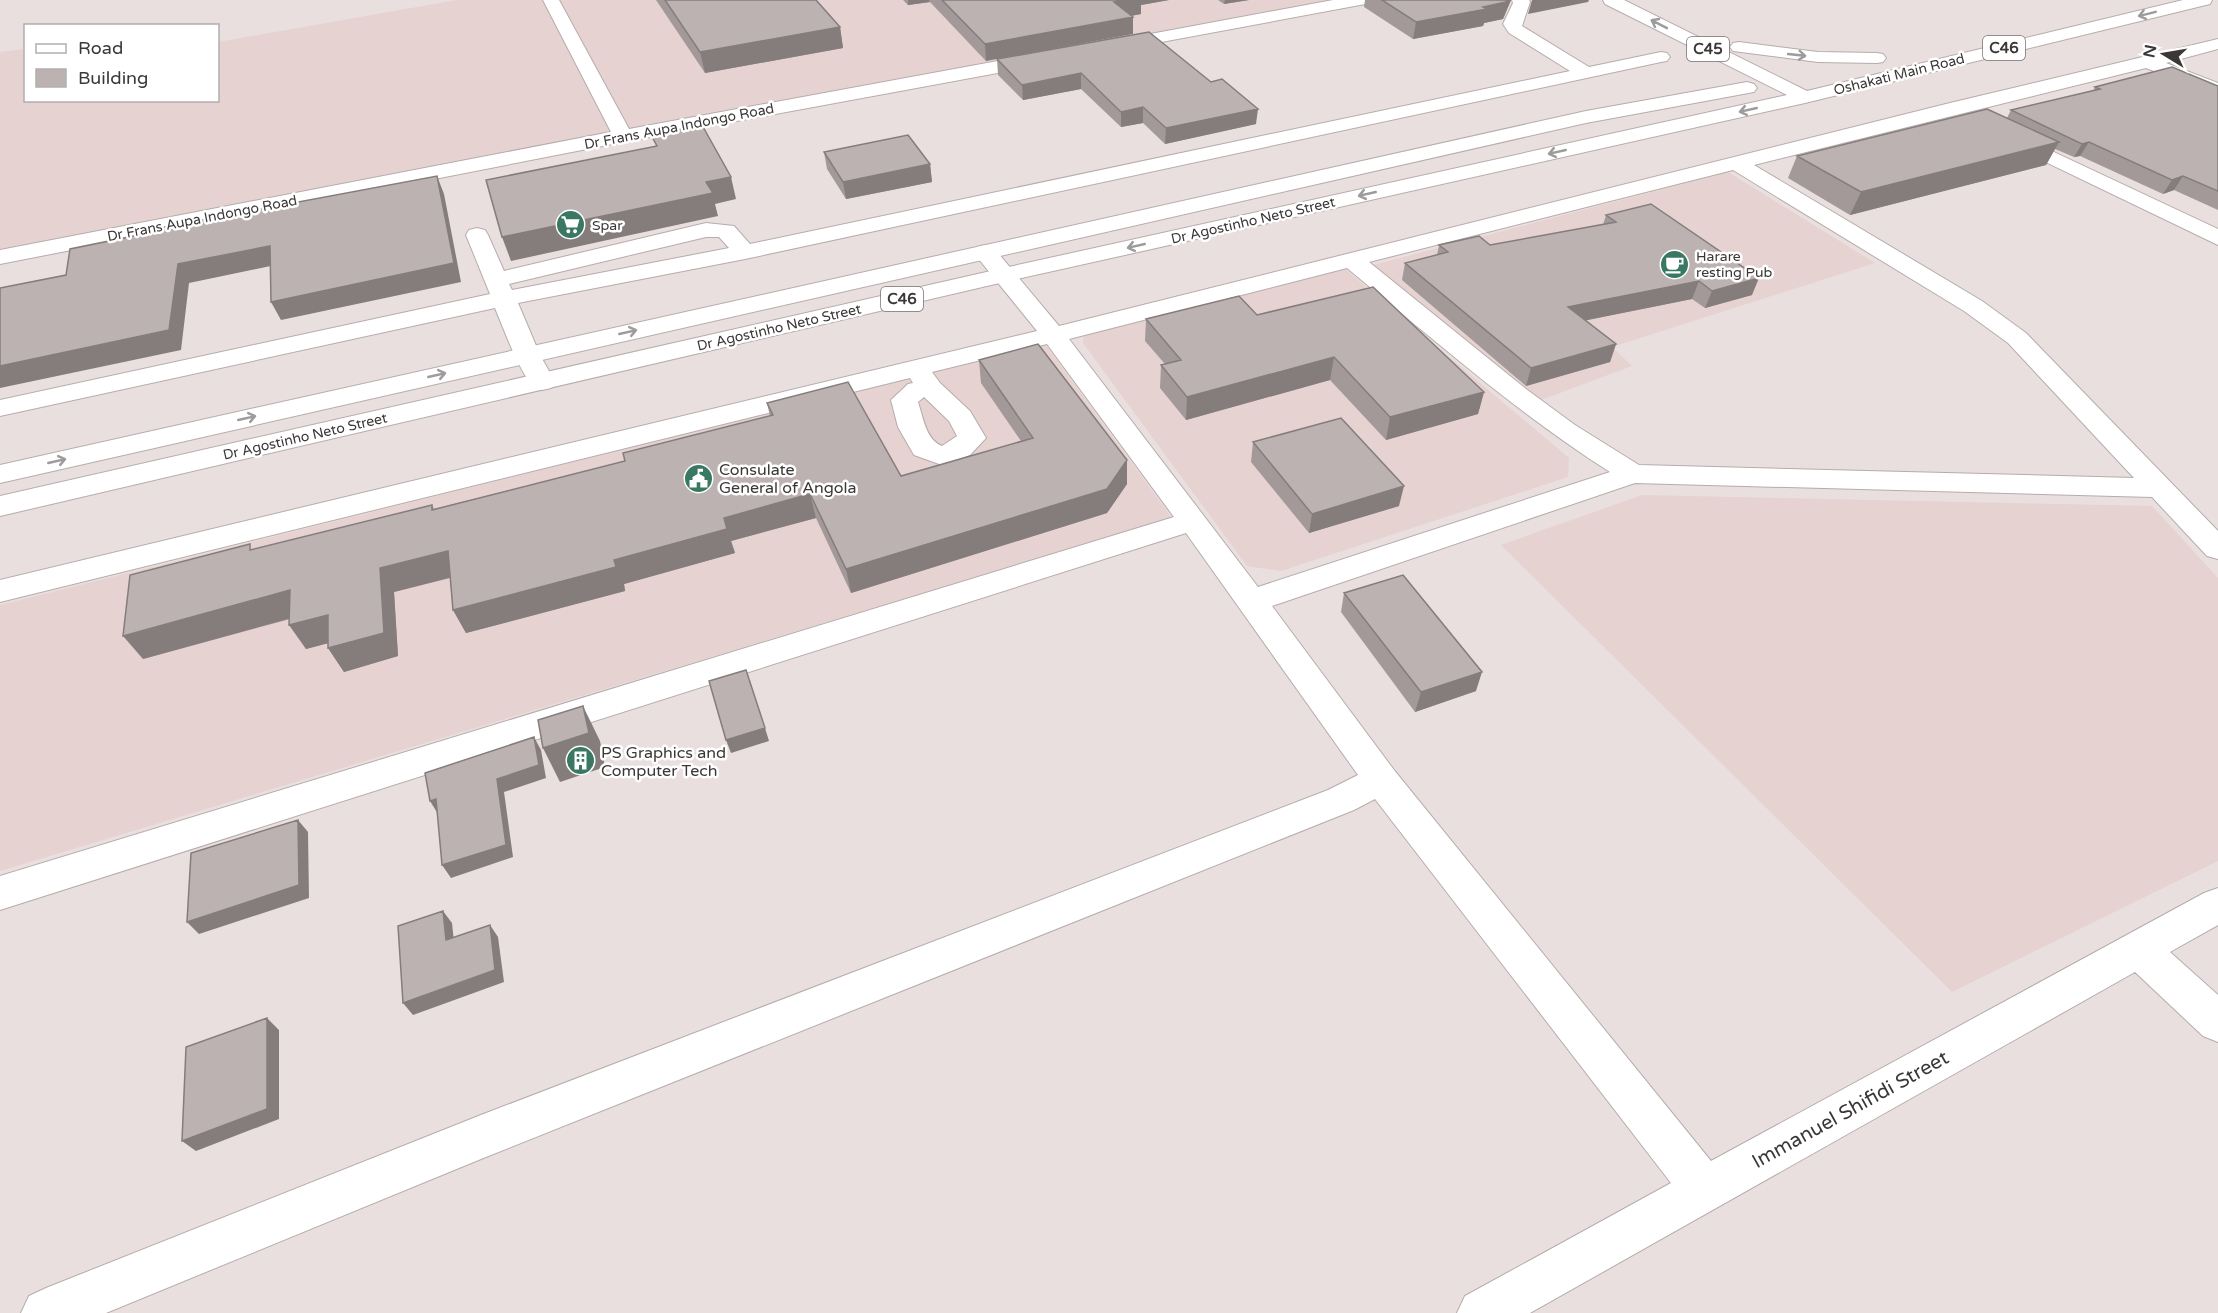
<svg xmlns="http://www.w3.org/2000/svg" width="2218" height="1313" font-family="'Varela Round',sans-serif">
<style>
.built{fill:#e5d2d1}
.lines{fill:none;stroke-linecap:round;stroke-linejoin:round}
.minor-casing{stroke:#b6acac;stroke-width:2}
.major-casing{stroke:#b6acac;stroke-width:2}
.minor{fill:#fff;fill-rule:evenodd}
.major{fill:#fff;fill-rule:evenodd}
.wall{fill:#a29998}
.shaded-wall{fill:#847d7c}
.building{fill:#bcb2b1;stroke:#847d7c;stroke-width:1.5}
.oneway{stroke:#9d9b9b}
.labels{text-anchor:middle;stroke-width:5;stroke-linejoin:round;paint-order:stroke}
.far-street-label{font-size:14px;fill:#3b3737;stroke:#fff}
.far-poi-label{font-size:14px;fill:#3b3737;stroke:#fff;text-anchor:start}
.shield{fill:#fff;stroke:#767373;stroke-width:1.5}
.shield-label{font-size:15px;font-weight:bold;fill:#3b3737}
.poi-label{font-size:16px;fill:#3b3737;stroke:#fff;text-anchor:start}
.near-street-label{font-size:20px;fill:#3b3737;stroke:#fff}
</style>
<rect width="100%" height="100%" fill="#e9dfde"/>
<!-- built -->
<path class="built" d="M457,0h903l-1360,257v-205l25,-3 1,51h192v-58z
M1728,172l147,91 -263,84 20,19 -91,34 -168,-135z
M1345,269l224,189 -1,19 -287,94 -34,-5 -164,-223 1,-9z
M1045,344l127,174 -1172,353v-266z
M1642,495l510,11 66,72v283l-266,131 -451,-447z"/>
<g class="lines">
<defs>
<path id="minor" d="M543,0h16l70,129 412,-76 6,2 3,4 -3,4 -6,2 -418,77 -623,122v-14l611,-118z
M1333,0h35l-2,4 -6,1 -247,46 -6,-1 -3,-4 3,-4 6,-1z
M1512,0h17l1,2 -8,24 67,41 72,-15 6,1 3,4 -3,4 -6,1 -916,197 -227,44 22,52 15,27 -4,6 -9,2 -9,-2c-17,-25 -27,-53 -38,-80l-495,108v-16l490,-106 -24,-59 3,-5 8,-2 8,2 3,5 16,36 202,-48 28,3 16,18 820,-173 -61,-38 -6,-9 10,-21zM706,237h13l10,11 -217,42 -3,-6z
M2218,39v10l-52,14 52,20v13l-72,-28 -392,97 228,136 44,32 192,198v28l-11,-3 -55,-59 -517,-14 -363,123 122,164 317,391 493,-268 14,-5v37l-48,27 48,43v47l-15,-6 -68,-64 -605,341h-73l8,-17 206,-113 -296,-384 -21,11 -873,349 -375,154h-85l8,-17 17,-8 435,-173 847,-325 30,-15 -172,-242 -1186,377v-34l1174,-359 -127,-173 -115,28 8,11 30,28 16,27 -16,17 -28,10 -28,-10 -16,-28 -7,-27 17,-16 5,-1 -3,-5 -910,224v-22l1037,-249 -64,-79 4,-5 8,-2 8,2 66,79 891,-223zM1733,170l231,141 44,32 126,135 -495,-13 -64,-40 -49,-36 -157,-127zM1347,268c86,71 169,144 263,204l-352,115 -189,-248zM924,397l25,24 8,15 -15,10c-16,-6 -19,-29 -24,-44z
M2009,131l209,98v16l-216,-104 -3,-4 3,-4z"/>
<path id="major" d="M1603,0h21l183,91 376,-91h29l-2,4 -405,99 -801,179 -1004,234v-20l1004,-228 783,-173 -182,-91z
M1739,42l79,10 59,1 6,1 3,4 -3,4 -6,1 -59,-1 -85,-11 -3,-4 3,-4z
M1747,82l7,2 3,4 -3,4 -168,31 -1586,360v-18l1586,-354z"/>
</defs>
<!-- minor casing -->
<use href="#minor" class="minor-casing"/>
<!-- major casing -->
<use href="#major" class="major-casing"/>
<!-- minor -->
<use href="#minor" class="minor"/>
<!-- major -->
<use href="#major" class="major"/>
</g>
<!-- wall -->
<path class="wall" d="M656,0h160l24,27 3,21 -138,25z
M903,0h266l-28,5v9l-10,2 -145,45 -56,-59 -22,3z
M1218,0h31l-25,4z
M1365,0h146l-8,19 -19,4 -1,3 -70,13 -49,-32z
M1149,32l107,92 -91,20 -22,-21 -22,4 -40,-38 -58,11 -25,-25 -1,-16z
M2218,86v124l-44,-20 -11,4 -83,-38 -6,1 -19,-8 -9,16 -196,50 -62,-37 9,-22 210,-38 4,-8 82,-19 2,-4z
M824,152l106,12 2,18 -86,17 -19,-30z
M1606,215l146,80 -47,13 -13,-9 -106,21 30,24 -6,18 -84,24 -124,-106 3,-17 32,-8 2,-10h51l113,-20z
M1257,315l227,77 -6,22 -92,26 -56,-60 -144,40 -26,-32 1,-23 4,-1 -20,-23 1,-22z
M979,360l148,124 -20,29 -256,80 -35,-75 -85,23 4,12 -111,31 1,7 -159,42 -13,-23 -3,-32 -56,14 4,64 -54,16 -16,-24v-5l-22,6 -16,-30 -147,40 289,-154 2,4 191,-48 145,-45 -3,-13 134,73 120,-35 -40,-58z
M1253,442l146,64 -90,27 -58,-71z
M1344,593l132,98 -61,21 -74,-100z"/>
<!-- shaded-wall -->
<path class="shaded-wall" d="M908,0h21l1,2 -22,3z
M1128,0h41l-28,5v9l-27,5v-17z
M1225,0h24l-25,4z
M1508,0h3l-8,19 -19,4 -1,3 -70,13 3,-17z
M1532,0h57l-1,2 -60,12z
M1133,17v17l-147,27 -1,-17z
M840,27l3,21 -138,25 -5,-21z
M1081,73v16l-58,11 -1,-15z
M1143,107v16l-22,4v-15z
M1258,109l-2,15 -91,20 1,-16z
M2059,142l-13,23 -196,50 11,-23z
M2089,142l-9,14 -6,1 8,-13z
M930,164l2,18 -86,17 -3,-17z
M437,176l7,18 17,88 -180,38 -10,-18z
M2183,176l-9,14 -11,4 9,-14z
M731,177l5,22 -21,5 3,12 -207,45 -9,-24 204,-55z
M270,246l10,18 -91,19 -8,67 -181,38v-22l178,-102z
M1759,278l-7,17 -47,13 7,-17z
M1699,281l-7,18 -129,26 5,-18z
M1616,344l-6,18 -84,24 5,-18z
M1334,357l-4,23 -144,40 1,-23z
M1484,392l-6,22 -92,26 4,-23z
M1127,460v24l-20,29 -256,80 -5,-24z
M1404,486l-5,20 -90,27 3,-19z
M810,494l6,24 -85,23 4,12 -111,31 1,7 -159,42 -13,-23 161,-50 110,-42z
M448,551l12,24 -66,17 4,64 -54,16 -16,-24 52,-80z
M290,590l16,24 -163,45 -20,-23z
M328,615l16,24 -38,10 -17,-24z
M1482,672l-6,19 -61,21 6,-20z
M583,706l17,35 5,26 -45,15 -17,-34z
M765,728l4,13 -38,12 -5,-13z
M534,737l7,13 5,28 -42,14 9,65 -62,21 -9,-13 55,-86z
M436,799l2,15 -8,-13z
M298,820l10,12 1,66 -110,36 -12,-12z
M443,911l9,12 3,29 -9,-12z
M490,925l8,12 6,45 -91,33 -10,-12z
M267,1018l12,12v89l-83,32 -14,-10z"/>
<!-- building -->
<path class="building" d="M665,0h151l24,27 -140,25z
M942,0h186l-14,2 19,15 -148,27z
M1382,0h126l-2,2 -23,5 4,2 -71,13z
M1149,32l62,50 11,-3 36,30 -92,19 -23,-21 -22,5 -40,-39 -59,12 -25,-26z
M2172,67l46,19v105l-35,-15 -11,4 -83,-38 -7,2 -71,-34 89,-21 -5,-2z
M1987,109l72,33 -198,50 -64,-36z
M702,125l29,52 -25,5 7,11 -211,44 -16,-57 171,-34 -6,-11z
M908,135l22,29 -87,18 -19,-30z
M437,176l17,87 -183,39 -1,-56 -92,18 -9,66 -169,36v-78l66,-13 4,-26 83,-17 1,-3z
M1651,204l108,74 -47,13 -13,-10 -131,26 48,37 -85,24 -126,-105 43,-11 -9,-7 40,-9 11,9 126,-23 -10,-7z
M1373,287l111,105 -94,25 -56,-60 -147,40 -26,-32 20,-5 -35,-41 93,-23 18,19z
M1038,344l89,116 -20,29 -261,80 -36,-75 -86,24 3,11 -113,31 2,7 -163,43 -5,-59 -68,17 4,65 -56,15v-33l-39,10 1,-35 -167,46 7,-61 120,-31v6l182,-45v5l193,-49 -2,-8 150,-38 -6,-12 81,-21 53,94 132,-38 -54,-78z
M1341,418l63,68 -92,28 -59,-72z
M1403,575l79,97 -61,20 -77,-99z
M746,670l19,58 -39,12 -17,-59z
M583,706l6,27 -46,15 -5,-28z
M534,737l5,28 -42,14 9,66 -64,20 -6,-66 -6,2 -5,-28z
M298,820l1,65 -112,37 4,-69z
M443,911l3,29 44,-15 5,45 -92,33 -5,-77z
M267,1018v91l-85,32 4,-94z"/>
<!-- one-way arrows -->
<defs><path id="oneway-shaft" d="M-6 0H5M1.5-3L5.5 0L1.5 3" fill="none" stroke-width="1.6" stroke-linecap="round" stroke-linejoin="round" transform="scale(1.5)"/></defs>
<g class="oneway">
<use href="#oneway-shaft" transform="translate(2147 14) rotate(166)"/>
<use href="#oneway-shaft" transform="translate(1659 24) rotate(-153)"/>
<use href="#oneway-shaft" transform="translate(1797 55) rotate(6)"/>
<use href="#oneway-shaft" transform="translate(1748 110) rotate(167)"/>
<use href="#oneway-shaft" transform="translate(1557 152) rotate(167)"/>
<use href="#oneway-shaft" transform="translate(1367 194) rotate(167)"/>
<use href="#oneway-shaft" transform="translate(1136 246) rotate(167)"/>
<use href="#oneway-shaft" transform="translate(628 332) rotate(-13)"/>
<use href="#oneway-shaft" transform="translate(437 375) rotate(-13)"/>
<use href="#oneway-shaft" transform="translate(247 418) rotate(-13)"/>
<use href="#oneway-shaft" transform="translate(57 461) rotate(-13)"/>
</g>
<!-- icons -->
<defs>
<symbol id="supermarket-disc" viewBox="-11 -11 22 22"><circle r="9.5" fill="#3a7863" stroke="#fff"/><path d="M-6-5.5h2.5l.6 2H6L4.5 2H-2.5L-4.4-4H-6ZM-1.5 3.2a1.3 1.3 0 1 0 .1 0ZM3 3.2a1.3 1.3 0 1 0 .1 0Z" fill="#fff"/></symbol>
<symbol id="cafe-disc" viewBox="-11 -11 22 22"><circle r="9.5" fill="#3a7863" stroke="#fff"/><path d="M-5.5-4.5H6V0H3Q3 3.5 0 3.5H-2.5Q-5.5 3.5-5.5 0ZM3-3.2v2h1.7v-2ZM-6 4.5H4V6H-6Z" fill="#fff"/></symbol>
<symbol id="civic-disc" viewBox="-11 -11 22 22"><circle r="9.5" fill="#3a7863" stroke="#fff"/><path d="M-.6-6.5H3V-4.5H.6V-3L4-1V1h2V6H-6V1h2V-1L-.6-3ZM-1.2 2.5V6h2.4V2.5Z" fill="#fff"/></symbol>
<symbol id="building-disc" viewBox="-11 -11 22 22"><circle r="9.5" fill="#3a7863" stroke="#fff"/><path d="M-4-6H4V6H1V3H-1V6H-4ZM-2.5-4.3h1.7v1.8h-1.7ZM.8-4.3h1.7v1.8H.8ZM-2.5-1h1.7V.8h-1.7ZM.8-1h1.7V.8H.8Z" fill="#fff"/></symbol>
</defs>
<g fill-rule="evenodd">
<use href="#supermarket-disc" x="554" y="208" width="33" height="33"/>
<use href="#cafe-disc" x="1658" y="248" width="33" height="33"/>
<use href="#civic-disc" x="682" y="462" width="33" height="33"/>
<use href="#building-disc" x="564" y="744" width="33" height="33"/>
</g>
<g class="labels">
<!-- far-street labels -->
<g class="far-street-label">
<text transform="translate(1899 74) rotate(-14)" y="5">Oshakati Main Road</text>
<text transform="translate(679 126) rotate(-11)" y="5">Dr Frans Aupa Indongo Road</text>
<text transform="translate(202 218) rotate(-11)" y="5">Dr Frans Aupa Indongo Road</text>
<text transform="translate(1253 220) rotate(-13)" y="5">Dr Agostinho Neto Street</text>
<text transform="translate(779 327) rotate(-13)" y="5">Dr Agostinho Neto Street</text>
<text transform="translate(305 436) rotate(-13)" y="5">Dr Agostinho Neto Street</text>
</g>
<!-- far-poi labels -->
<g class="far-poi-label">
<text x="592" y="230">Spar</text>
<text x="1696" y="261">Harare<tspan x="1696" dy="16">resting Pub</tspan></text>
</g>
<!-- shield labels -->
<g class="shield">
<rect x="1983" y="36" width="42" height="24" rx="4.5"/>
<rect x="1687" y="37" width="42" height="24" rx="4.5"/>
<rect x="881" y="287" width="42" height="24" rx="4.5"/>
</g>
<g class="shield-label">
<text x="2004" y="53">C46</text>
<text x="1708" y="54">C45</text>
<text x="902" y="304">C46</text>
</g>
<!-- poi labels -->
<g class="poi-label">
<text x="719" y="475">Consulate<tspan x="719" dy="18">General of Angola</tspan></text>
<text x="601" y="758">PS Graphics and<tspan x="601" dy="18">Computer Tech</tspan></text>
</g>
<!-- near-street labels -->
<g class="near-street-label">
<text transform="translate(1850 1109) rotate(-29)" y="7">Immanuel Shifidi Street</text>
</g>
</g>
<!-- legend -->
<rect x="24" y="24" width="195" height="78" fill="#ffffff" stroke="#b1afaf" stroke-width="1.5"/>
<rect x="36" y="44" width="30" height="9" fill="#ffffff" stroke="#b1afaf" stroke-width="1.5"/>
<text x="78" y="54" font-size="18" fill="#3b3737">Road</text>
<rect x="36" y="69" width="30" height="18" fill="#bcb2b1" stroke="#b1afaf" stroke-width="1.5"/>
<text x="78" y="84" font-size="18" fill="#3b3737">Building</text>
<!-- north arrow -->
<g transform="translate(2164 54) rotate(281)" stroke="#ffffff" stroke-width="4.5" paint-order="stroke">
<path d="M0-4.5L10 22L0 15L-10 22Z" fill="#3b3737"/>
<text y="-9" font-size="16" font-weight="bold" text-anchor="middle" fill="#3b3737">N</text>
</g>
</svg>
